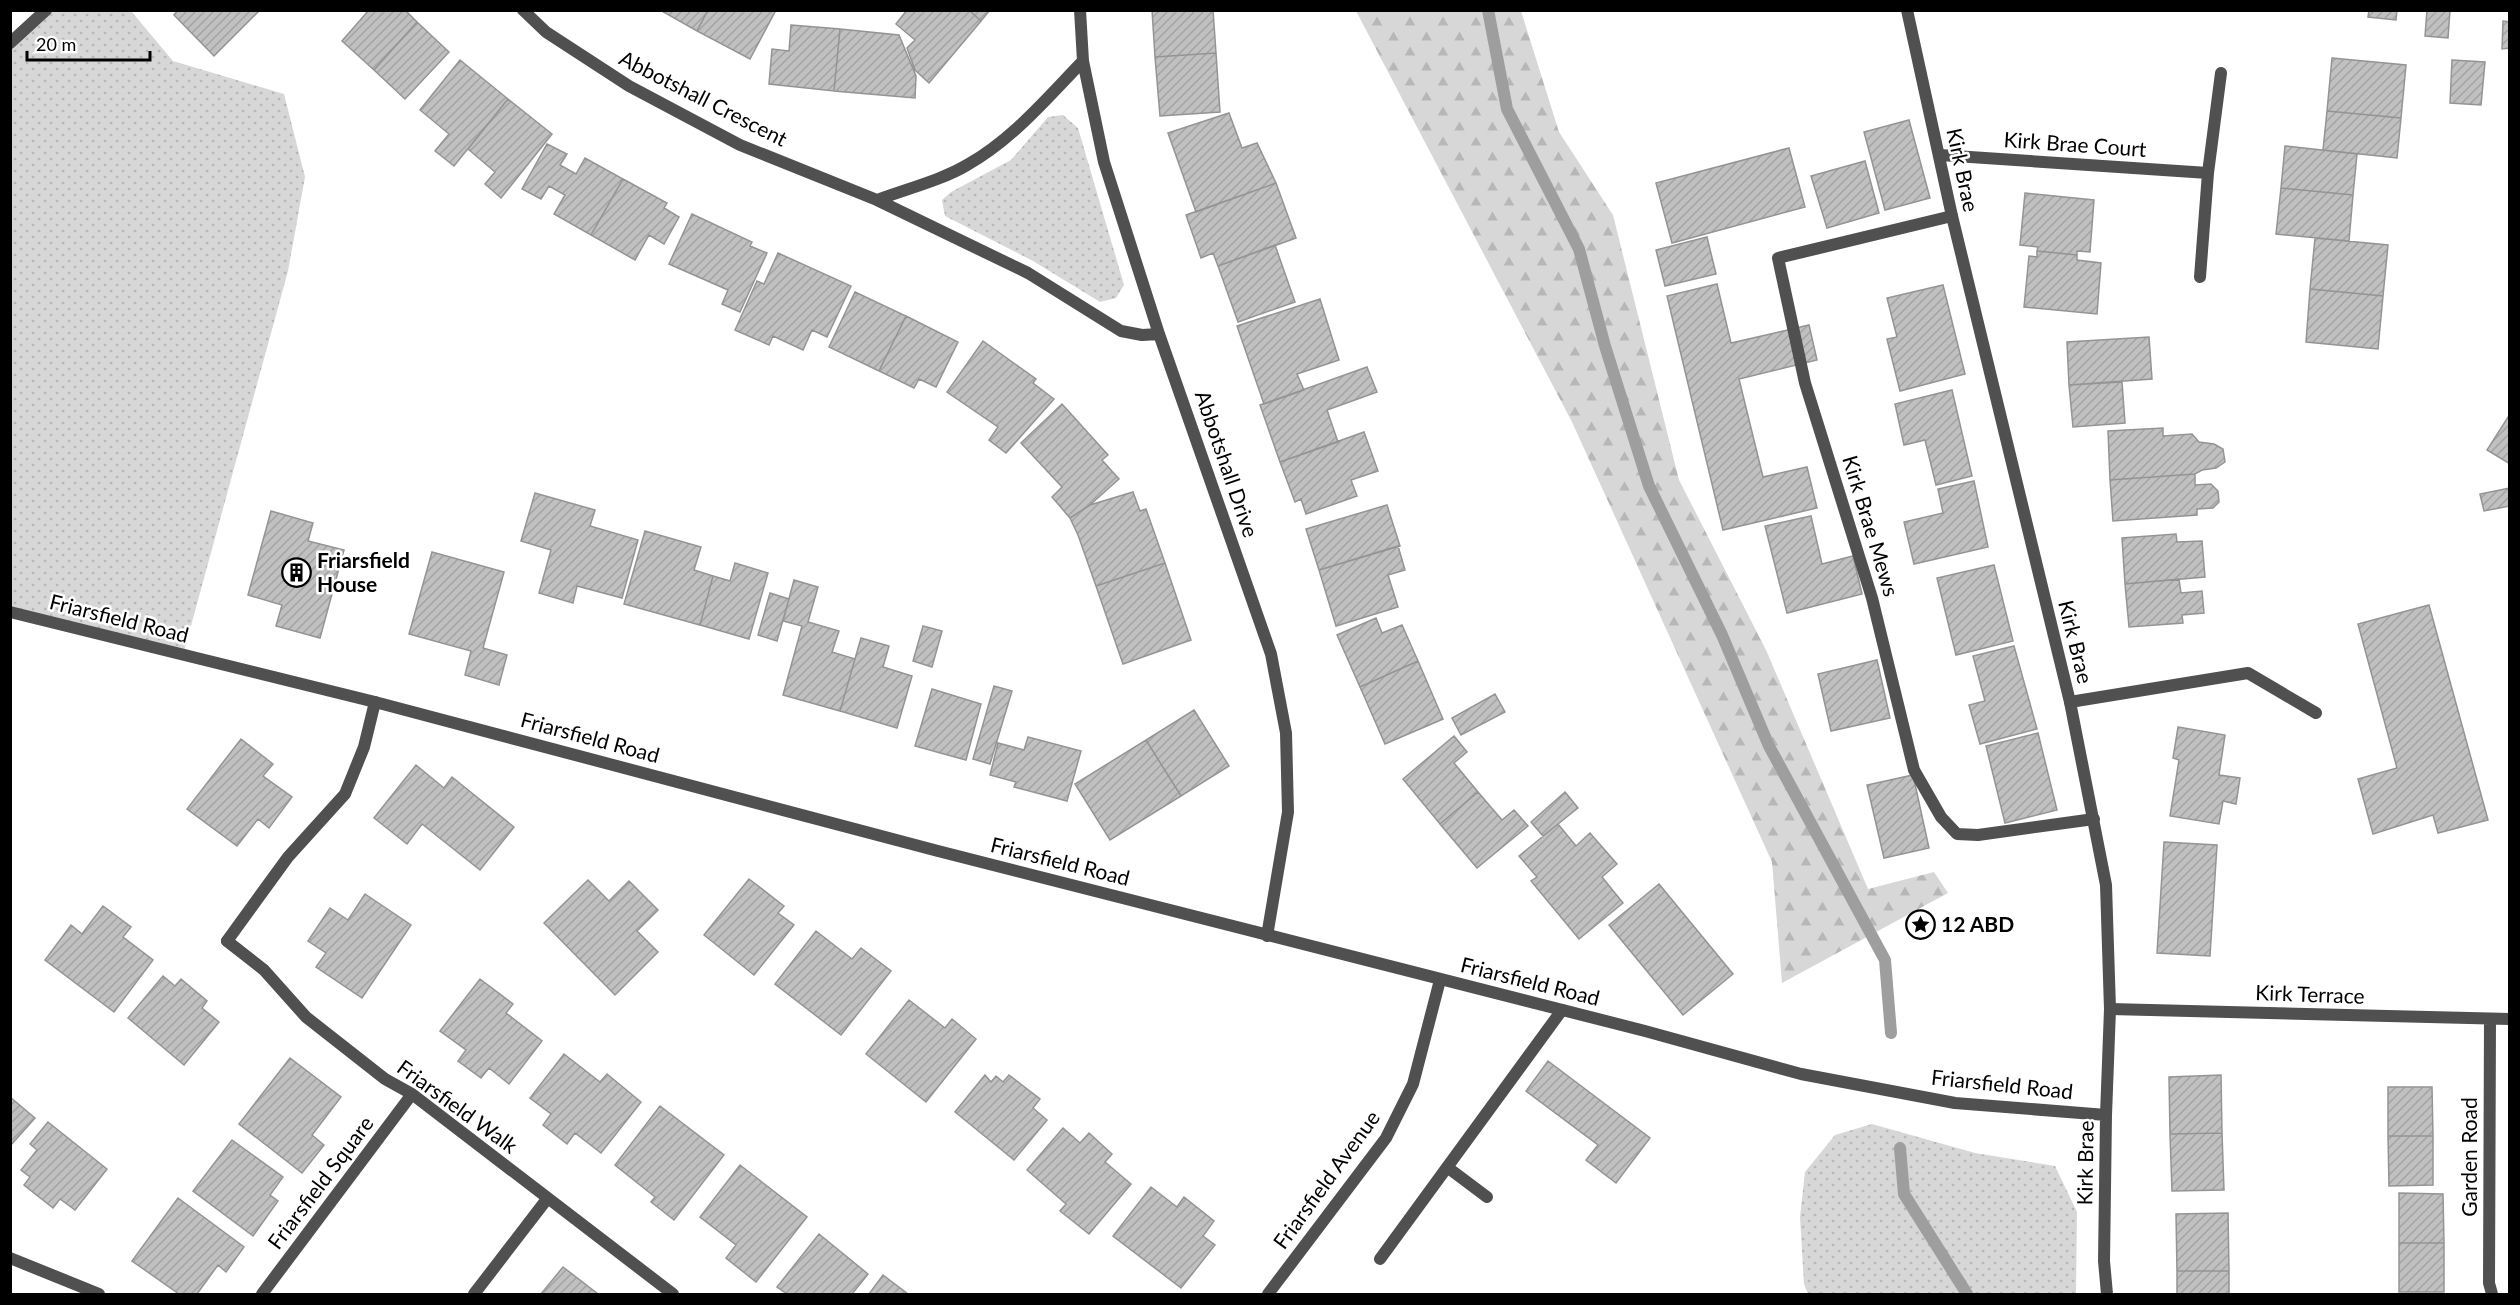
<svg xmlns="http://www.w3.org/2000/svg" width="2520" height="1305" font-family="Lato,sans-serif">
<style>
.grass{fill:url(#grass-dots)}
.forest{fill:url(#forest-firs)}
.lines{fill:none;stroke-linecap:round;stroke-linejoin:round}
.stream{stroke:#9e9e9e;stroke-width:12}
.building{fill:url(#building-hatch);stroke:#949494;stroke-width:1.5}
.service{stroke:#505050;stroke-width:12}
.minor{stroke:#505050;stroke-width:12}
.tertiary{stroke:#505050;stroke-width:12}
.labels{text-anchor:middle;stroke-width:5;stroke-linejoin:round;paint-order:stroke}
.street-label{font-size:21px;fill:#000;stroke:#fff}
.poi-label{font-size:21px;font-weight:bold;fill:#000;stroke:#fff;text-anchor:start}
</style>
<defs>
<pattern id="grass-dots" width="8" height="8" patternUnits="userSpaceOnUse" patternTransform="scale(1.5)"><rect width="8" height="8" fill="#d7d7d7"/><path d="M2 2h.1M6 6h.1" fill="none" stroke="#b7b7b7" stroke-width="1.8" stroke-linecap="round"/></pattern>
<pattern id="forest-firs" width="22" height="20" patternUnits="userSpaceOnUse" patternTransform="scale(1.5)"><rect width="22" height="20" fill="#d7d7d7"/><path d="M5 1l3.5 6h-7zM16 11l3.5 6h-7z" fill="#b7b7b7"/></pattern>
<pattern id="building-hatch" width="6" height="6" patternUnits="userSpaceOnUse" patternTransform="scale(1.5)"><rect width="6" height="6" fill="#c0c0c0"/><path d="M-1 1l2-2M0 6l6-6M5 7l2-2" fill="none" stroke="#a3a3a3"/></pattern>
</defs>
<rect width="100%" height="100%" fill="#fff"/>
<!-- grass -->
<path class="grass" d="M46,11h85l42,50 111,33 21,83 -17,94 -105,384 -172,-46v-566z
M1063,115l15,13 46,157 -8,13 -16,4 -67,-41 -88,-45 -3,-16 9,-8 60,-32 37,-43z
M1872,1124l103,29 80,13 22,46 -1,82h-268l-4,-10 -4,-67 5,-45 30,-37z"/>
<!-- forest -->
<path class="forest" d="M1356,11h165l38,121 54,83 66,265 87,170 102,239 66,-17 14,21 -166,90 -10,-121 -200,-440z"/>
<g class="lines">
<!-- stream -->
<path class="stream" d="M1488,10l19,99 72,140 26,97 44,140 73,149 47,111 116,214 6,73
M1900,1148l4,46 63,100"/>
</g>
<!-- building -->
<path class="building" d="M178,10h82l-46,46 -40,-41z
M369,10h36l12,12 -43,48 -32,-29z
M660,10h48l-11,21z
M708,10h68l-26,49 -53,-28z
M907,10h62l12,11 -52,62 -14,-13 -8,-22 8,-8 -19,-16z
M969,10h21l-9,11z
M1152,10h61l3,43 -61,4z
M2369,10h28l-1,10 -28,-3z
M2427,10h23l-2,28 -23,-2z
M2503,21l7,1v26l-8,1z
M417,22l32,30 -44,47 -31,-29z
M791,25l49,4 -6,62 -65,-7 3,-35 17,2z
M840,29l59,6 17,41 -1,22 -81,-7z
M1216,53l4,59 -60,4 -5,-59z
M2332,58l74,7 -5,53 -74,-7z
M460,60l48,39 -54,67 -19,-15 14,-17 -29,-24z
M2452,60l33,2 -4,43 -31,-2z
M508,99l44,35 -51,64 -16,-14 10,-12 -27,-23z
M2327,111l74,7 -4,40 -74,-8z
M1229,113l13,35 15,-5 19,40 -80,29 -28,-79z
M1909,120l21,78 -45,12 -21,-78z
M547,144l20,10 -7,11 16,9 9,-16 38,21 -32,56 -37,-21 11,-19 -16,-9 -8,13 -19,-10z
M2285,146l72,8 -4,41 -72,-7z
M1789,148l16,59 -133,36 -16,-60z
M1865,161l14,52 -52,15 -16,-52z
M623,179l44,24 -3,5 15,9 -15,27 -15,-9 -14,25 -44,-25z
M1276,183l20,55 -78,28 -5,-13 -12,5 -15,-43z
M2281,188l72,7 -4,46 -73,-7z
M2025,193l69,7 -4,52 -13,-1v4l-40,-4 1,-4 -18,-2z
M692,214l60,28 -2,4 17,7 -27,59 -18,-8 6,-14 -59,-26z
M1707,237l9,37 -51,12 -9,-36z
M2315,238l73,7 -5,51 -73,-7z
M1275,245l20,57 -57,20 -20,-56z
M2037,251l40,4v5l24,3 -4,51 -73,-7 5,-51 8,1z
M778,253l73,33 -24,51 -15,-7 -9,20 -30,-14 -4,9 -34,-15 22,-49 7,3z
M1717,284l14,59 78,-18 8,35 -78,19 24,98 44,-10 10,41 -94,22 -56,-234z
M1943,285l22,89 -65,17 -13,-52 10,-2 -10,-39z
M2310,289l73,7 -5,53 -72,-7z
M855,292l51,24 -27,55 -50,-24z
M1320,299l19,61 -42,14 7,16 -40,14 -27,-78z
M906,316l52,26 -22,45 -17,-8 -5,9 -35,-17z
M2149,337l3,42 -83,6 -2,-43z
M983,341l53,38 -3,4 21,16 -48,54 -17,-13 9,-13 -51,-35z
M1367,367l10,25 -50,18 11,32 -58,20 -20,-57z
M2122,382l3,41 -52,4 -4,-42z
M1952,390l20,86 -36,9 -11,-45 -21,5 -9,-41z
M1062,404l46,51 -6,5 17,19 -29,26 -20,13 -18,-21 10,-10 -41,-44z
M2510,414v50l-23,-14z
M2163,428v8l29,-2 7,8 15,2 9,5 2,13 -9,6 -14,2 -7,4 -85,6 -2,-49z
M1364,432l14,39 -27,9 6,16 -51,18 -5,-15 -6,3 -15,-40z
M2195,474v11l16,-1 7,7 1,11 -6,6 -16,1v6l-84,6 -3,-41z
M1974,481l14,66 -74,17 -10,-42 39,-9 -5,-24z
M2510,488v18l-26,5 -4,-17z
M1133,492l7,19 6,-2 19,54 -69,23 -18,-51 -8,-17 20,-13z
M535,493l60,17 -5,16 48,14 -16,58 -45,-12 -4,17 -34,-10 12,-43 -30,-9z
M1387,505l13,41 -81,24 -13,-41z
M271,511l42,12 -5,18 36,9 -24,88 -44,-12 6,-21 -34,-10z
M1811,516l11,48 31,-8 9,38 -75,19 -22,-87z
M645,531l56,16 -7,23 19,6 -13,49 -76,-21z
M2176,534l1,8 25,-1 3,36 -80,7 -3,-46z
M1398,546l7,24 -17,5 10,32 -62,19 -17,-56z
M432,552l72,20 -21,76 24,7 -8,30 -34,-10 6,-24 -62,-17z
M735,563l33,10 -19,66 -49,-14 13,-49 17,5z
M1165,563l26,77 -68,24 -27,-78z
M1994,565l19,76 -57,14 -19,-77z
M2179,579l2,14 21,-2 2,22 -22,2 1,8 -54,4 -4,-43z
M794,580l24,7 -10,35 31,9 -7,21 23,7 -15,52 -57,-16 19,-69 -19,-5z
M770,593l19,6 -12,42 -19,-6z
M2429,605l59,215 -50,13 -5,-18 -60,19 -15,-55 39,-11 -39,-144z
M1376,618l6,15 20,-8 16,36 -58,26 -23,-52z
M923,626l19,5 -10,36 -19,-6z
M861,638l28,8 -6,21 29,9 -15,52 -57,-17z
M2014,646l23,83 -57,15 -11,-39 16,-4 -12,-45z
M1877,660l13,58 -59,13 -13,-57z
M1418,661l25,58 -58,25 -25,-57z
M994,686l18,5 -22,73 -17,-5z
M932,689l49,15 -15,56 -51,-14z
M1495,694l10,18 -44,23 -9,-17z
M1194,710l35,56 -48,30 -35,-56z
M2178,727l47,8 -6,40 21,3 -4,26 -13,-3 -4,23 -49,-8 9,-56 -6,-2z
M2038,733l19,77 -52,13 -19,-77z
M1454,736l13,16 -13,11 24,29 -38,32 -37,-45z
M1028,737l53,14 -14,50 -53,-14 2,-5 -26,-7 8,-32 26,7z
M241,739l32,25 -10,12 29,21 -23,31 -11,-9 -21,27 -50,-37z
M1146,740l35,56 -71,44 -35,-56z
M416,765l28,23 8,-11 62,50 -34,43 -58,-46 -15,20 -33,-26z
M1913,775l16,73 -45,10 -17,-73z
M1478,792l24,28 12,-10 14,16 -51,42 -37,-44z
M1565,792l13,16 -35,28 -12,-14z
M1558,824l18,22 14,-13 27,31 -15,13 21,26 -44,36 -48,-58 6,-4 -18,-21z
M2164,842l53,3 -7,111 -53,-3z
M749,879l35,27 -6,7 16,12 -40,50 -50,-40z
M588,880l21,21 20,-20 29,29 -21,21 21,21 -43,43 -71,-72z
M1659,884l74,90 -50,41 -74,-90z
M365,894l46,31 -49,73 -46,-31 10,-14 -18,-12 22,-33 18,12z
M103,906l28,21 -8,10 30,23 -39,52 -69,-52 26,-35 11,9z
M816,931l36,28 9,-11 30,23 -50,64 -66,-51z
M163,976l12,10 6,-7 26,22 -5,7 17,14 -35,43 -56,-47z
M480,979l33,25 -7,9 36,28 -33,43 -20,-16 -8,10 -23,-17 8,-11 -26,-19z
M909,1000l36,28 7,-9 24,20 -50,63 -60,-48z
M564,1054l36,28 7,-8 34,28 -40,51 -26,-20 -8,11 -24,-19 8,-11 -21,-16z
M290,1058l51,39 -29,38 12,10 -22,28 -63,-49z
M1548,1061l102,77 -34,45 -30,-23 12,-15 -72,-54z
M985,1075l6,7 5,-6 7,6 6,-7 31,24 -7,9 14,12 -33,40 -59,-48z
M2221,1075l1,58 -52,1 -1,-57z
M2388,1087h44l1,49h-45z
M10,1097l25,21 -25,28z
M660,1106l64,49 -50,65 -23,-18 4,-5 -40,-32z
M48,1122l59,47 -32,41 -15,-11 -7,9 -29,-23 6,-8 -9,-7 16,-20 -7,-6z
M1063,1128l17,15 9,-10 23,21 -7,8 26,22 -42,50 -29,-23 6,-7 -39,-34z
M2222,1133l2,57 -52,1 -2,-57z
M2388,1136h45v49l-44,1z
M232,1140l51,37 -13,18 8,6 -25,35 -60,-45z
M740,1165l67,52 -51,65 -30,-24 10,-13 -36,-28z
M1151,1187l26,20 7,-10 30,24 -11,15 12,9 -34,43 -68,-52z
M2399,1193l44,1 1,49h-45z
M178,1198l66,49 -18,25 -8,-7 -21,29h-18l-47,-33z
M2228,1213l1,58h-52l-1,-57z
M819,1234l49,40 -16,20h-65l-10,-7z
M2399,1243h45v49h-45z
M563,1267l35,27h-57z
M2177,1271h52v23h-52z
M883,1275l25,19h-39z"/>
<g class="lines">
<!-- service -->
<path class="service" d="M227,941l61,-84 57,-63 19,-47 11,-45
M1447,1167l40,30
M1380,1259l182,-249"/>
<!-- minor -->
<path class="minor" d="M523,10l23,22 83,54 111,59 137,55 151,73 93,58 21,4 17,-1
M1080,10l3,51 21,101 55,172 112,320 15,79 2,79 -21,124
M10,43l36,-33
M1940,155l268,18
M877,200c29,-11 65,-20 90,-35 46,-26 80,-67 116,-104
M1952,216l-174,42 27,125 67,215 42,172 27,47 16,17 21,1 116,-16
M2200,277l8,-104 13,-100
M2070,702l178,-29 68,40
M227,941l37,29 42,47 79,62 27,15 261,200
M2110,1009l400,10
M2490,1019l-1,264 3,11
M10,1258l89,36
M262,1294l150,-200
M474,1294l73,-95
M1268,1294l118,-156 27,-54 27,-104"/>
<!-- tertiary -->
<path class="tertiary" d="M1907,10l45,206 118,486 36,183 4,124 -4,106 -2,146 3,33
M10,612l365,90 563,149 707,180 156,43 154,29 151,12"/>
</g>
<!-- icons -->
<defs>
<symbol id="building-ring" viewBox="-11 -11 22 22"><circle r="9.5" fill="#fff" stroke="#000" stroke-width="1.5"/><path d="M-4-6H4V6H1V3H-1V6H-4ZM-2.5-4.3h1.7v1.8h-1.7ZM.8-4.3h1.7v1.8H.8ZM-2.5-1h1.7V.8h-1.7ZM.8-1h1.7V.8H.8Z" fill="#000"/></symbol>
<symbol id="sight-ring" viewBox="-11 -11 22 22"><circle r="9.5" fill="#fff" stroke="#000" stroke-width="1.5"/><path d="M0-6L1.8-2.2L6-1.7L2.9 1.2L3.7 5.4L0 3.3L-3.7 5.4L-2.9 1.2L-6-1.7L-1.8-2.2Z" fill="#000"/></symbol>
</defs>
<g fill-rule="evenodd">
<use href="#building-ring" x="280" y="556" width="33" height="33"/>
<use href="#sight-ring" x="1904" y="908" width="33" height="33"/>
</g>
<g class="labels">
<!-- street labels -->
<g class="street-label">
<text transform="translate(703 99) rotate(27)" y="7">Abbotshall Crescent</text>
<text transform="translate(2075 145) rotate(4)" y="7">Kirk Brae Court</text>
<text transform="translate(1962 170) rotate(78)" y="7">Kirk Brae</text>
<text transform="translate(1226 464) rotate(71)" y="7">Abbotshall Drive</text>
<text transform="translate(1870 526) rotate(73)" y="7">Kirk Brae Mews</text>
<text transform="translate(119 619) rotate(14)" y="7">Friarsfield Road</text>
<text transform="translate(2075 642) rotate(76)" y="7">Kirk Brae</text>
<text transform="translate(590 738) rotate(15)" y="7">Friarsfield Road</text>
<text transform="translate(1060 862) rotate(14)" y="7">Friarsfield Road</text>
<text transform="translate(1530 982) rotate(14)" y="7">Friarsfield Road</text>
<text transform="translate(2310 995) rotate(2)" y="7">Kirk Terrace</text>
<text transform="translate(2002 1085) rotate(6)" y="7">Friarsfield Road</text>
<text transform="translate(457 1107) rotate(36)" y="7">Friarsfield Walk</text>
<text transform="translate(2470 1157) rotate(-90)" y="7">Garden Road</text>
<text transform="translate(2086 1163) rotate(-89)" y="7">Kirk Brae</text>
<text transform="translate(1327 1180) rotate(-54)" y="7">Friarsfield Avenue</text>
<text transform="translate(321 1183) rotate(-53)" y="7">Friarsfield Square</text>
</g>
<!-- poi labels -->
<g class="poi-label">
<text x="317" y="568">Friarsfield<tspan x="317" dy="24">House</tspan></text>
<text x="1941" y="932">12 ABD</text>
</g>
</g>
<!-- border -->
<rect width="2520" height="1305" fill="none" stroke="#000000" stroke-width="24"/>
<!-- scale -->
<path d="M27 51v9h123v-9" fill="none" stroke="#000000" stroke-width="3"/>
<text x="36" y="51" font-size="18" fill="#000000" stroke="#ffffff" stroke-width="4.5" paint-order="stroke">20 m</text>
</svg>
